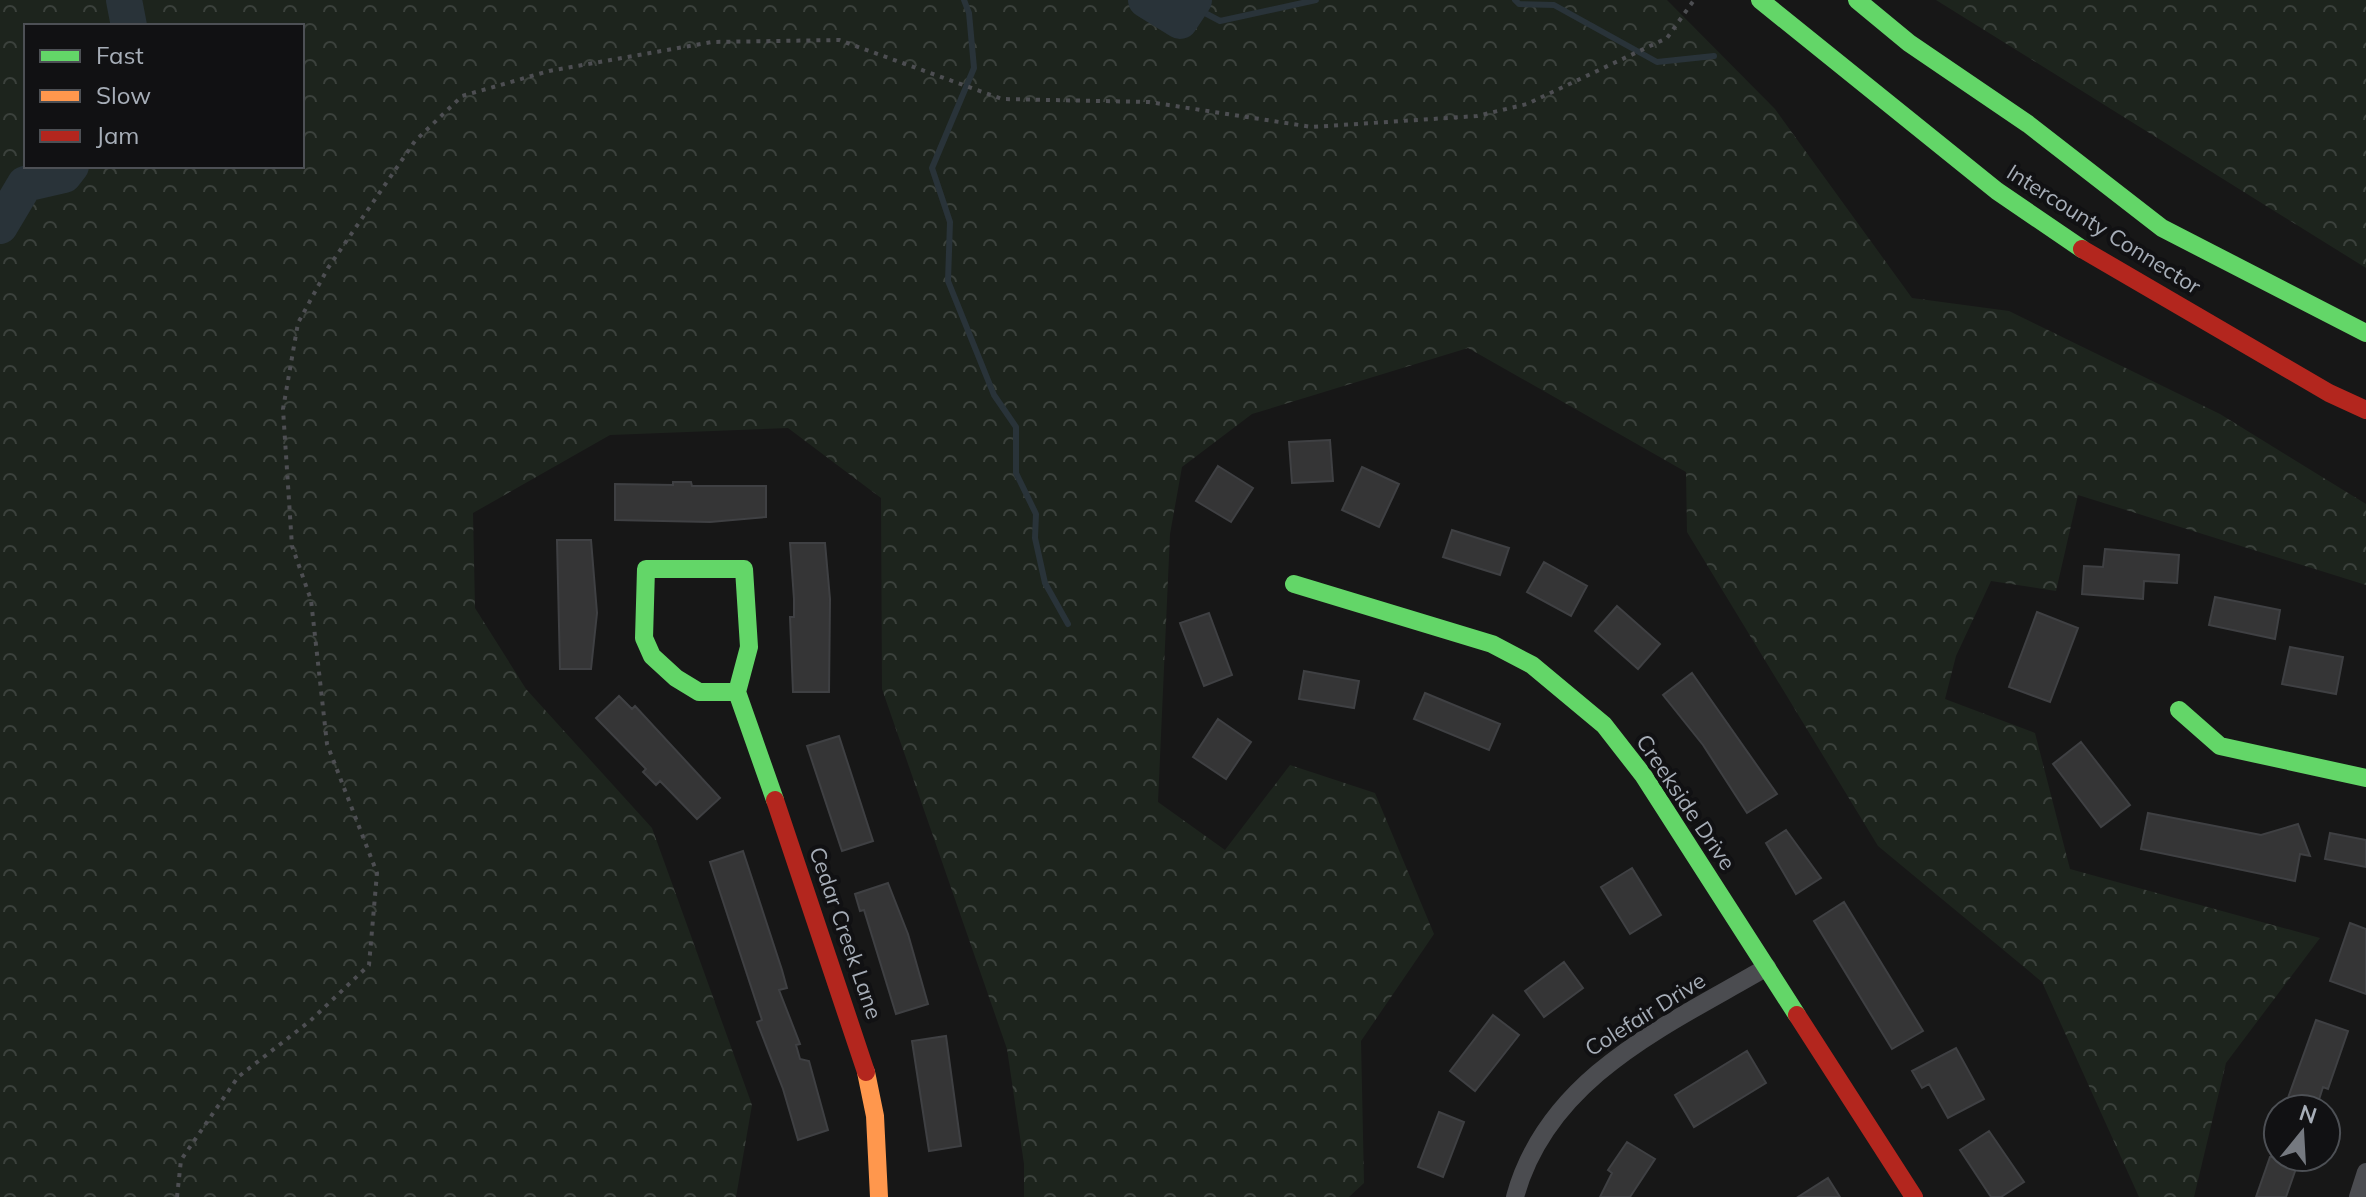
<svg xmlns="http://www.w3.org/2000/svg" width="2366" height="1197" font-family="Mulish,sans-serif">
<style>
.forest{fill:url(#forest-crowns);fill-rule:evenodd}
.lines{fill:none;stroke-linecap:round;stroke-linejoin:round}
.stream{stroke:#293339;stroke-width:6}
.river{stroke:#293339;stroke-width:36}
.building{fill:#353536;stroke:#3f4043;stroke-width:2}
.path{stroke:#4d4e52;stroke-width:4;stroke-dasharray:4 6;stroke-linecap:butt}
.street{stroke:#4b4c50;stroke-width:18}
.fast{stroke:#63d668;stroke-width:18}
.slow{stroke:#ff974d;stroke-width:18}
.jam{stroke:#b3261e;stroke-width:18}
.labels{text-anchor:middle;stroke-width:8;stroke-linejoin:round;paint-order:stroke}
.street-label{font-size:22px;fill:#a7aeb8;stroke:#111113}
</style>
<defs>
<pattern id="forest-crowns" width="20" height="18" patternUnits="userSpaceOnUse" patternTransform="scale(2)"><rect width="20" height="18" fill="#1d241d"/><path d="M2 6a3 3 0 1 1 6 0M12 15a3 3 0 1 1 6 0" fill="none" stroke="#3b413c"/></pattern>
</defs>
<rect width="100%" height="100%" fill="#171717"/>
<!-- forest -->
<path class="forest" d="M0,0h1667l108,109 137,189 97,13 211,103 146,90v81l-288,-90 -22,96 -65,-10 -35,75 -11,43 90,34 35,136 250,69 -94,125 -32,134h-55l-97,-215 -164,-136 -191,-314 -1,-60 -218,-124 -216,66 -70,53 -12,67 -12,268 67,48 65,-85 85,28 59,141 -73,107 3,142 -15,14h-325v-33l-17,-115 -125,-360 -1,-191 -93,-70 -178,7 -137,78 2,95 51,81 126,139 100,277 -16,92h-736zM26,26h276v140h-276z
M1937,0h429v268l-430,-268z"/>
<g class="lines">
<!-- stream -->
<path class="stream" d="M964,0l5,13 5,55 -42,100 18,54 -2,59 46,114 22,32v46l20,41 -1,24 10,45 23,41
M1515,0l4,4 35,1 103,57 57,-6
M1190,5l30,16 96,-21"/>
<!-- river -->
<path class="river" d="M124,0l5,26
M1146,0l34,21 14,-21
M0,226l25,-42 39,-9 7,-9"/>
</g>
<!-- building -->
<path class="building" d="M1330,440l3,41 -41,2 -3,-41z
M1218,466l35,22 -22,34 -35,-21z
M1362,467l37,17 -20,43 -37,-17z
M673,482h18l1,4h74v31l-56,5 -95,-2v-36l58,1z
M1452,530l57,18 -9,27 -57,-18z
M557,540h34l6,73 -6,56h-31z
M790,543h35l5,56 -1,93h-36l-3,-75h4v-18z
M2105,549l74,6 -2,28 -33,-2 -1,18 -61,-5 2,-28 19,1z
M1544,562l43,24 -16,30 -44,-24z
M2215,597l65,13 -5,29 -66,-14z
M1617,606l43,38 -22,25 -43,-38z
M2037,612l41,16 -28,74 -41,-15z
M1209,613l23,62 -28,11 -24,-63z
M2290,647l53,10 -7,37 -54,-10z
M1304,671l55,10 -5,27 -55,-9z
M1692,673l85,121 -30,19 -44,-68 -40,-50z
M1425,693l75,31 -11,26 -75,-31z
M619,696l13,13 3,-3 85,92 -23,21 -37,-38 -4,4 -13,-13 3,-3 -50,-51z
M1218,719l33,23 -25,37 -33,-22z
M839,736l34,105 -31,10 -35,-105z
M2081,742l49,63 -29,22 -48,-63z
M2148,813l113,22 37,-11 12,32 -10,-2 -5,27 -154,-32z
M1786,830l35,48 -25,16 -30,-51z
M2330,833l36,7v27l-41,-8z
M743,851l39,119 5,18 -8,2 21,54 -4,1 4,14 9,2 19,69 -30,10 -15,-51 -26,-67 5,-2 -52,-158z
M1632,868l29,47 -31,19 -29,-47z
M888,883l20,51 20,70 -32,10 -32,-104 -4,1 -5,-17z
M1844,902l79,129 -31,18 -78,-128z
M2350,923l16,6v65l-36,-13z
M1564,962l19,26 -39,29 -19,-26z
M1493,1015l26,20 -44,56 -25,-20z
M2316,1020l32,11 -20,58 -5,-2 -7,22h-32z
M946,1036l15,110 -32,5 -17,-110z
M1956,1048l28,51 -36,19 -19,-34 -7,4 -10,-17z
M1747,1051l19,32 -72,44 -19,-32z
M1439,1112l25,10 -21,55 -25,-10z
M1989,1131l35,51 -23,15h-10l-31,-47z
M1627,1142l28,17 -25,38h-30l12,-24 -4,-3z
M2270,1157h30l-14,40h-30z
M1828,1178l12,19h-42z"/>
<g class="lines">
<!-- path -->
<path class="path" d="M177,1197l4,-37 57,-83 72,-56 59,-56 8,-92 -50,-129 -16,-144 -19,-54 -9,-137 15,-86 30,-55 87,-127 47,-45 87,-25 163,-29 127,-2 163,59 147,3 163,25 165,-11 50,-12 140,-66 27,-38"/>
<!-- street -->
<path class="street" d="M1515,1197c33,-121 153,-172 252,-230
M2358,1197l8,-25"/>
<!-- fast -->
<path class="fast" d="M1760,0l237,191 85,58
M1857,0l52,43 119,81 134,104 204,105
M1294,584l198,60 40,21 72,60 39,50 154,240
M737,692h-38l-23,-14 -24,-22 -8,-18 2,-69h98l5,78 -12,45 38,108
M2179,710l41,36 146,32"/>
<!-- slow -->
<path class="slow" d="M866,1072l9,44 4,81"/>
<!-- jam -->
<path class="jam" d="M2082,249l247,144 37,17
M775,800l91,272
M1797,1015l117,182"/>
</g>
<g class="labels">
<!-- street labels -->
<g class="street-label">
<text transform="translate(2104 229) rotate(32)" y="8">Intercounty Connector</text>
<text transform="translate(1686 802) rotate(56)" y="8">Creekside Drive</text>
<text transform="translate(846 933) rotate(71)" y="8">Cedar Creek Lane</text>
<text transform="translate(1645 1014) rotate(-32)" y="8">Colefair Drive</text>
</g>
</g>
<!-- legend -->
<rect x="24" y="24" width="280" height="144" fill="#111113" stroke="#4d5055" stroke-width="2"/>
<rect x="40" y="50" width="40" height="12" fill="#63d668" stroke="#4d5055" stroke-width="2"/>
<text x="96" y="64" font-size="24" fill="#a7aeb8">Fast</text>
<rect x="40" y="90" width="40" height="12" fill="#ff974d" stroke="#4d5055" stroke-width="2"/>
<text x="96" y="104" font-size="24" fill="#a7aeb8">Slow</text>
<rect x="40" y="130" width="40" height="12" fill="#b3261e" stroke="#4d5055" stroke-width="2"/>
<text x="96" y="144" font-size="24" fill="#a7aeb8">Jam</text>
<!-- north arrow -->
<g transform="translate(2302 1133) rotate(18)"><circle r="38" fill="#111113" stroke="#4d5055" stroke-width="2"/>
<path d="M0-6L14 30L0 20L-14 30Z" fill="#757980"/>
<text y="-12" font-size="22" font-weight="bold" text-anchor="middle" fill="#a7aeb8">N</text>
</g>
</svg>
